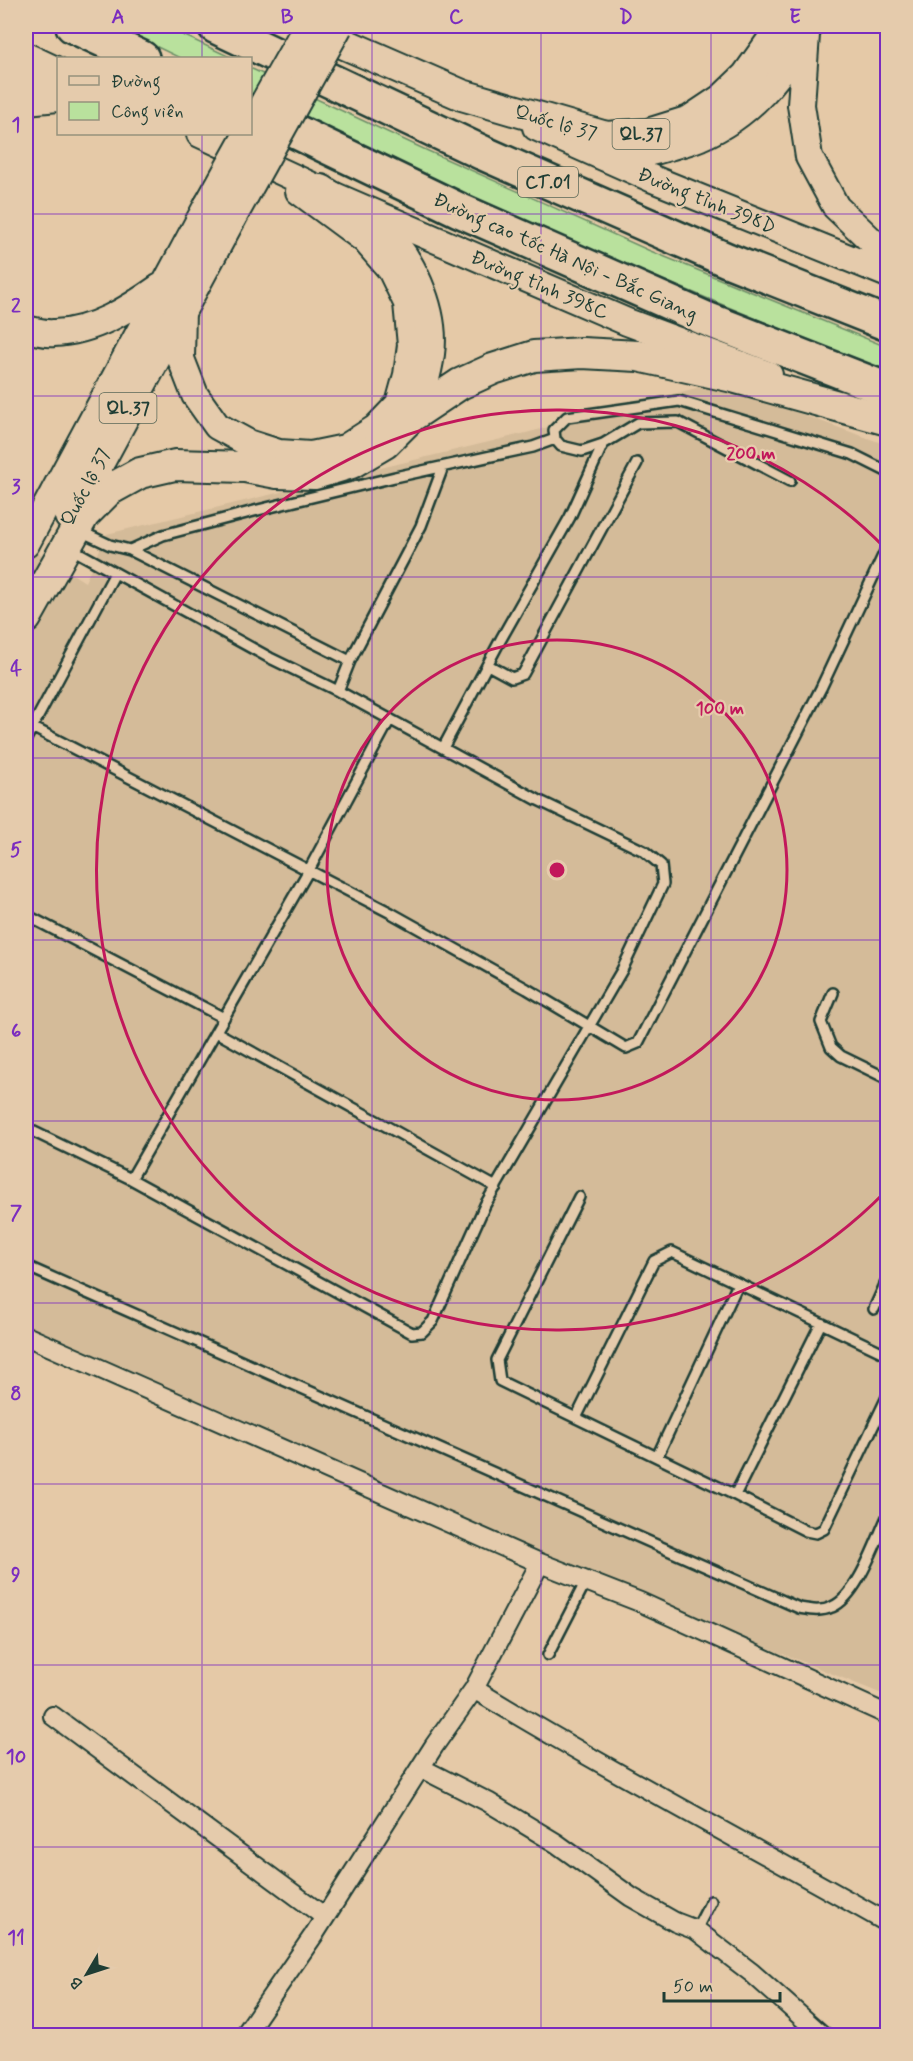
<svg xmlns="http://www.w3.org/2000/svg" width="913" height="2061" font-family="Mynerve,sans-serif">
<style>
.built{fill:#d4bb99}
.green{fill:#b9e19d;stroke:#6c8f68;stroke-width:1.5}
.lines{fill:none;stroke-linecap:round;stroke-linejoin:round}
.service-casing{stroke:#1f3d34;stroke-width:14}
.minor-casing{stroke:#1f3d34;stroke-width:22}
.secondary-casing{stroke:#1f3d34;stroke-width:30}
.trunk-casing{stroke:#1f3d34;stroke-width:34}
.motorway-casing{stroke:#1f3d34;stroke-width:38}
.service{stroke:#e5cbac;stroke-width:9}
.minor{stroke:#e5cbac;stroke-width:18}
.secondary{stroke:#e5cbac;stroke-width:26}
.trunk{stroke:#e5cbac;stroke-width:30}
.motorway{stroke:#e5cbac;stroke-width:33}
.secondary-bridge-casing{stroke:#1f3d34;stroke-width:30;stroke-linecap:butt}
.trunk-bridge-casing{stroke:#1f3d34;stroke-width:34;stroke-linecap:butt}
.secondary-bridge{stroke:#e5cbac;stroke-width:26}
.trunk-bridge{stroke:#e5cbac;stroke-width:30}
.grid{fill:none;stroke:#7b2cbf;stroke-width:1.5;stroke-opacity:0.55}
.ring{fill:none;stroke:#c2185b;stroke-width:3}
.labels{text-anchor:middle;stroke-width:4.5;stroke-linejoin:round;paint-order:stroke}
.shield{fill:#e5cbac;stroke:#5a6858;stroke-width:1.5}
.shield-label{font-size:18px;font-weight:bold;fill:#1f3d34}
.street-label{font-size:20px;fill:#1f3d34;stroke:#e5cbac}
.centre{fill:#c2185b;stroke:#e5cbac;stroke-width:3}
.ring-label{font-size:18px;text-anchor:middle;font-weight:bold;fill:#c2185b;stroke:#e5cbac;stroke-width:4.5;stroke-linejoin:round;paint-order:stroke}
.neatline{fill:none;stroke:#7b2cbf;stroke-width:2}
.grid-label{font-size:20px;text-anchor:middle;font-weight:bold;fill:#7b2cbf}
</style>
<rect width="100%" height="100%" fill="#e5c9a7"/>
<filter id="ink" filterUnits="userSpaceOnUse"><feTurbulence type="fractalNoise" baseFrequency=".0167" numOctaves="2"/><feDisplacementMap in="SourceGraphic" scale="12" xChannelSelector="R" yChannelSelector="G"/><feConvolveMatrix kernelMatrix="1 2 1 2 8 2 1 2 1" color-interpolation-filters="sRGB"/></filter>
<g filter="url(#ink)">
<!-- built -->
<path class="built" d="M715,383l172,62v1251l-861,-349v-802l59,37 22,-48 419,-101z"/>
<!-- green -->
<path class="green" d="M114,26h50l68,32h-52z
M250,68l176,82 222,100 239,97v26l-337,-140 -194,-89 -105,-50z"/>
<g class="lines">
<defs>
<path id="service" d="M555,439l6,7 21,5 21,-7 35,-21 40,-1 112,59
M80,531l30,14 20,5 33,-15 95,-25 137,-33 138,-30 22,-8 -1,-9 13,-13 112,-16 173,53 36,18
M130,550l220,111
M488,665l24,13 11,-4 114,-211
M338,691l12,-30 71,-135 22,-59
M32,727l359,186 136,76 99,59 12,-5 183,-355 67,-143
M26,739l89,-166
M443,748l58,-109 69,-122 33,-73
M26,915l198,103
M833,993l-12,29 10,25 10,9 47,23
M216,1032l280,155
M26,1128l105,51 281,154 10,-1 11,-11 52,-116 137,-235 41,-86 -2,-19 -17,-14 -106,-51 -200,-109 -68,-33 -200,-110
M131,1179l178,-309 81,-151
M579,1197l-82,163 3,21 235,114 71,36 10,2 8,-4 64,-134
M26,1266l773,342c12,2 22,4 33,-1 26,-11 44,-67 56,-92
M874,1309l14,-31
M576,1418l78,-157 18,-9 216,103
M657,1457l81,-173
M735,1495l86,-172
M548,1655l38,-74
M696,1930l15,-29"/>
<path id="minor" d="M26,1336l514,227 100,39 248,113
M474,1689c135,82 276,156 414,234
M53,1716l272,201
M421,1768l67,34 68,41 75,54 44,25 21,8 56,43 71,63
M244,2036l69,-100 121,-190 40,-57 66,-126"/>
<path id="secondary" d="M806,35l-5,70 8,52 27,50 41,39 11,7
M26,56l32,15
M26,101l32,-3
M536,127l117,52 235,95
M200,134l121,56 306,132 142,53
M606,153c19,6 44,0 63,-6 10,-3 22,-6 31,-10 48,-20 87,-63 105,-111
M182,309l-1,50 14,36 22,31 31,17 31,10 32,2 34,-7 31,-20 23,-24 8,-29 4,-30 -4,-42 -16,-33 -26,-30 -66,-49
M26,329c8,2 19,5 28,4 39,-1 75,-24 106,-46
M26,544l182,-340"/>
<path id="trunk" d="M308,28l154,67 144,42 42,-3 42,-13 33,-22 24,-23 30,-42 2,-8
M26,84l32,-2
M321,190c18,12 37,23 54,36 34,27 60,85 54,128 -3,22 -10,42 -17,62
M70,516l160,-297
M26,618l58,-103 25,-25 31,-17 35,-8 70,2 32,6 37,1 37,-11 34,-20 27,-27 48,-32 33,-15 41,-13 48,-3 56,3 95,21 155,43"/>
<path id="motorway" d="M73,26l69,32
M215,26l268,127 244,107 161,64
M255,112l204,98 245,108 184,72"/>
</defs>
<!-- service casing -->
<use href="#service" class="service-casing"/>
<!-- minor casing -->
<use href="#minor" class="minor-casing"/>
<!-- secondary casing -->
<use href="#secondary" class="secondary-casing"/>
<!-- trunk casing -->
<use href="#trunk" class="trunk-casing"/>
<!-- motorway casing -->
<use href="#motorway" class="motorway-casing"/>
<!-- service -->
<use href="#service" class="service"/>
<!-- minor -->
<use href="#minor" class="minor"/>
<!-- secondary -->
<use href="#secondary" class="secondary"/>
<!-- trunk -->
<use href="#trunk" class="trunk"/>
<!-- motorway -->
<use href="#motorway" class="motorway"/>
<defs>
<path id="secondary-bridge" d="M250,127l57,-101
M208,204l39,-70"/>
<path id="trunk-bridge" d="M230,219l107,-193"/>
</defs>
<!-- secondary-bridge casing -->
<use href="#secondary-bridge" class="secondary-bridge-casing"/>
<!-- trunk-bridge casing -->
<use href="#trunk-bridge" class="trunk-bridge-casing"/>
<!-- secondary-bridge -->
<use href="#secondary-bridge" class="secondary-bridge"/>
<!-- trunk-bridge -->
<use href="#trunk-bridge" class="trunk-bridge"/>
</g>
</g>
<!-- grid -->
<path class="grid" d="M202,26v32M372,26v2010M541,26v2010M711,26v2010M202,134v1902M26,214h862M26,396h862M26,577h862M26,758h862M26,940h862M26,1121h862M26,1303h862M26,1484h862M26,1665h862M26,1847h862"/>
<!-- distance rings -->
<g class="ring">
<circle cx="557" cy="870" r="230"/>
<path d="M885 1192A460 460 0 1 1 885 548"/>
</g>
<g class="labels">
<!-- shield labels -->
<g class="shield">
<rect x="612.5" y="119" width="57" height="30" rx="4.5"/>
<rect x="518" y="167" width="60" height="30" rx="4.5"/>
<rect x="99.5" y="393" width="57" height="30" rx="4.5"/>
</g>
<g class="shield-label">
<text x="641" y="140">QL.37</text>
<text x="548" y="188">CT.01</text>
<text x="128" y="414">QL.37</text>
</g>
<!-- street labels -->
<g class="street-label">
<text transform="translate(556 122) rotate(16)" y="7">Quốc lộ 37</text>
<text transform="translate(707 200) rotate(22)" y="7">Đường tỉnh 398D</text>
<text transform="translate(566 256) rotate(24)" y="7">Đường cao tốc Hà Nội - Bắc Giang</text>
<text transform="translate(540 284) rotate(23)" y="7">Đường tỉnh 398C</text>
<text transform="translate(85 487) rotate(-62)" y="7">Quốc lộ 37</text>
</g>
</g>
<circle cx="557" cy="870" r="9" class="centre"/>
<g class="ring-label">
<text x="751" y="459">200 m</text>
<text x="720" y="714">100 m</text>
</g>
<!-- margin -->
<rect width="913" height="2061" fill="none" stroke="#e5cbac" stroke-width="66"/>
<!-- legend -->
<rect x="57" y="57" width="195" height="78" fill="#e5cbac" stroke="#96927c" stroke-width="1.5"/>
<rect x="69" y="76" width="30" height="9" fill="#e5cbac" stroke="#96927c" stroke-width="1.5"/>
<text x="111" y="87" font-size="18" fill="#1f3d34">Đường</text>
<rect x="69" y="102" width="30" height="18" fill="#b9e19d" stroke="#96927c" stroke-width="1.5"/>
<text x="111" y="117" font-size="18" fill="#1f3d34">Công viên</text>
<!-- north arrow -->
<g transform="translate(87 1974) rotate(231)" stroke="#e5cbac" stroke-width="4.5" paint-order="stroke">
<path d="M0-4.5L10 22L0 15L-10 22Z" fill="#1f3d34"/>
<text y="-9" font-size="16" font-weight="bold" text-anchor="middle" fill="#1f3d34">B</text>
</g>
<!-- scale -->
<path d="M664 1992v9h116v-9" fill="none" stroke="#1f3d34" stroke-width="3"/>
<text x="673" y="1992" font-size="18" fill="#1f3d34" stroke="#e5cbac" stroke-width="4.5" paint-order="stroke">50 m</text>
<rect x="33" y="33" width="847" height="1995" class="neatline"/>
<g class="grid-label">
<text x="118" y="23">A</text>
<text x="287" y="23">B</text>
<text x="456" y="23">C</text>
<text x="626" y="23">D</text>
<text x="795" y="23">E</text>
<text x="16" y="131">1</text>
<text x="16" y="312">2</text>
<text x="16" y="493">3</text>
<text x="16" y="675">4</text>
<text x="16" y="856">5</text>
<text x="16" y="1037">6</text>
<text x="16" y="1219">7</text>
<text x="16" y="1400">8</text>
<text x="16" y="1581">9</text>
<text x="16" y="1763">10</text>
<text x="16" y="1944">11</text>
</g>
</svg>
